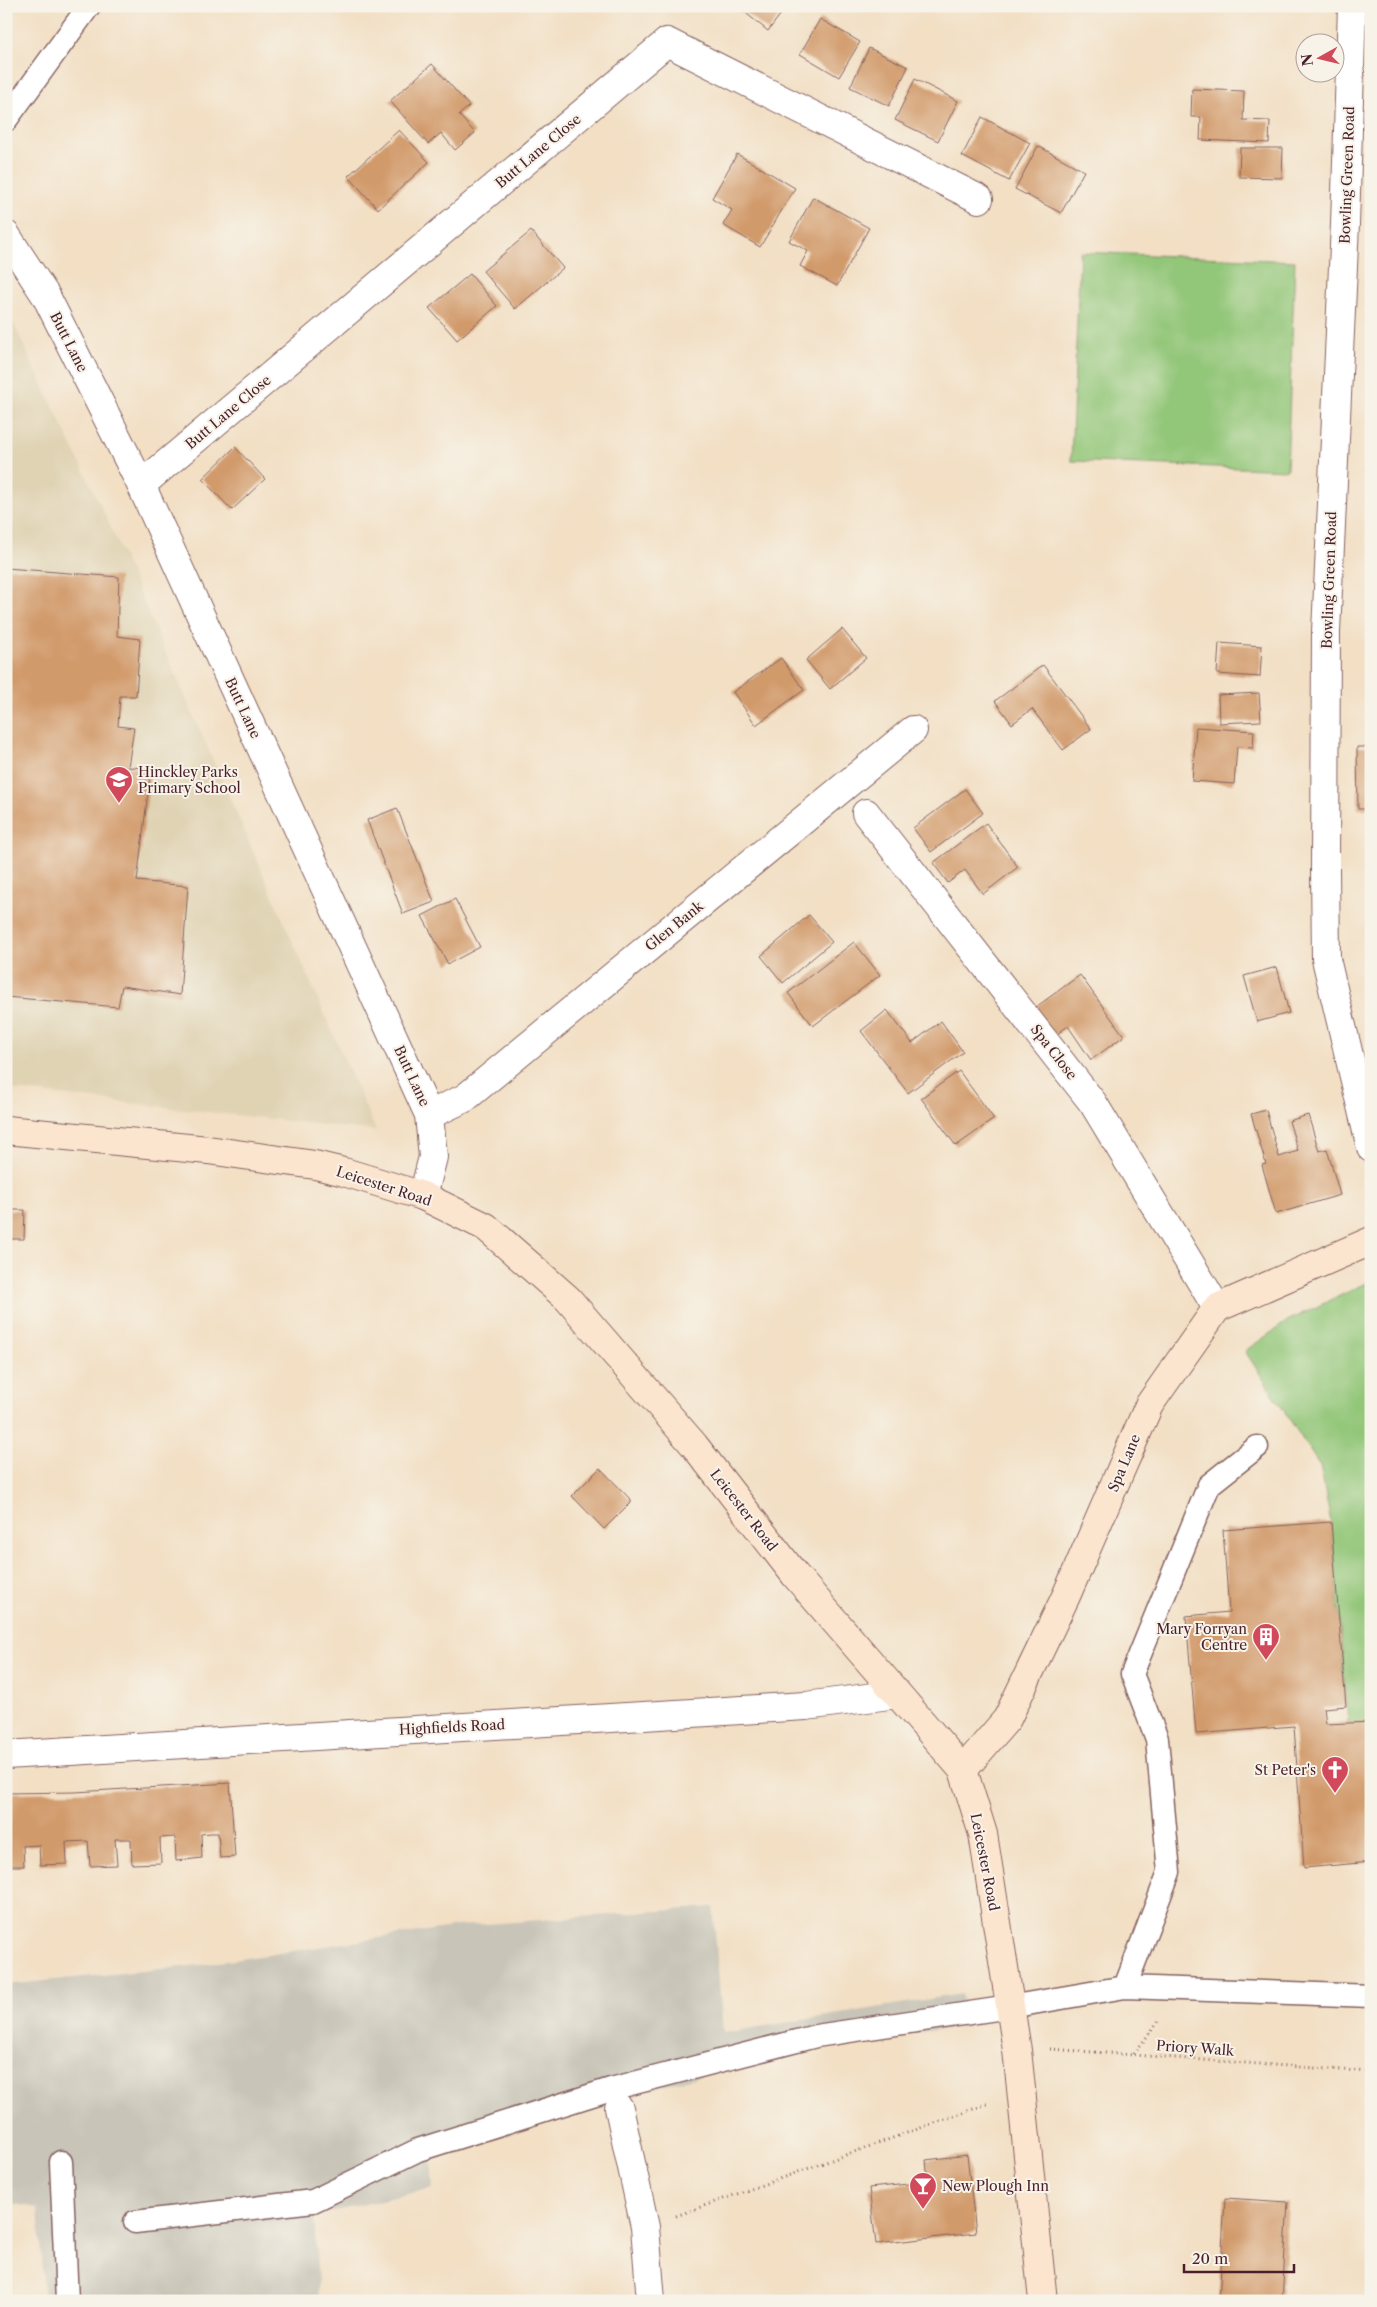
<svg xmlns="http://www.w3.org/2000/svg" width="1377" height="2307" font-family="'Libre Caslon Text',serif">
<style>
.built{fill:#e0d3b4}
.industrial{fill:#c8c4b8}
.green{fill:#92c678;stroke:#6e7252}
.building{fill:#d19a6a}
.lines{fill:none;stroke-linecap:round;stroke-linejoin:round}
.lane-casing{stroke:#856261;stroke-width:25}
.street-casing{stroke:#856261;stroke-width:30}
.secondary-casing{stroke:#856261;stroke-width:30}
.path{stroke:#856261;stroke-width:3;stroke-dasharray:1 4;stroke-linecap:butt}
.lane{stroke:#fff;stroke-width:22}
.street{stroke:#fff;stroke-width:28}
.secondary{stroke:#fce5cf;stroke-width:28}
.labels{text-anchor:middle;stroke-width:4;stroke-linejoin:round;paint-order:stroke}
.street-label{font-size:14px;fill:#4a1f2b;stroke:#f7f3e8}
.poi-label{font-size:14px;fill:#4a1f2b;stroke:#f7f3e8;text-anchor:start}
</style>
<rect width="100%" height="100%" fill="#f7f3e8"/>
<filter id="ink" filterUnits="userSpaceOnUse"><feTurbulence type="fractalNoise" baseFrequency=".02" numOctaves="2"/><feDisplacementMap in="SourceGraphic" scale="10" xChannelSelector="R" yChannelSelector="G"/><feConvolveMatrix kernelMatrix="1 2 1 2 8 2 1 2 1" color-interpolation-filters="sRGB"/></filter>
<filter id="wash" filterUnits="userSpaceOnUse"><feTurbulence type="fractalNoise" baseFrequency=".0096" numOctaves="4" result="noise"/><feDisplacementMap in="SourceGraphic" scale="20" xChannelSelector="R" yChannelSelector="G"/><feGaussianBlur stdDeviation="1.12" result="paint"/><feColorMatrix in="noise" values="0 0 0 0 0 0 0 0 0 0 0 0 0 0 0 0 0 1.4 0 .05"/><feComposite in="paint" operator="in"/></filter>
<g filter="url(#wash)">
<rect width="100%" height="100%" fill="#f2dfc4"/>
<!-- built -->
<path class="built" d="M6,308l101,211 269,612 -370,-42z"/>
<!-- industrial -->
<path class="industrial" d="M713,1907l10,126 238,-39 7,32 -142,18 -210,54 -185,61 2,29 -119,28 5,85h-275l-6,-93 -29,-5 -3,-218 195,-20 258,-39z"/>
<!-- green -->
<path class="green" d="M1080,252l215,9 -8,209 -216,-9z
M1371,1281v441l-23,1 -17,-201 -11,-56 -75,-115 44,-31z"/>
<g id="blocks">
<!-- building -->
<path class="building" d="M737,6h50l-19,25z
M820,19l40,23 -21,35 -39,-23z
M869,48l39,19 -19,39 -39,-19z
M432,64l37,42 -10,9 16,18 -20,17 -14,-17 -13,11 -38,-43z
M915,79l43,22 -20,40 -43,-21z
M1192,89l52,2 -1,29 27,1 -1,22 -69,-3 1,-23h-10z
M982,117l48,26 -21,38 -47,-25z
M399,130l30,32 -51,47 -30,-33z
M1038,146l46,25 -23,42 -46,-24z
M1240,148h43l-1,30 -43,-1z
M737,154l58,34 -35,59 -37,-22 9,-15 -20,-12z
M813,197l56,31 -32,58 -37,-20 8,-15 -19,-10z
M531,231l32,37 -48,41 -32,-38z
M470,274l27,32 -40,34 -28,-32z
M1369,437h2v34h-4z
M235,447l30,32 -33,31 -30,-31z
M6,568l113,9 -2,59 23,3 -4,57h-16l-2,30 16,2 -6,39 23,1 -14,113 51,5 -8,109 -58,-9 -4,21 -112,-10z
M842,629l24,29 -36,31 -24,-29z
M1219,643l43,3 -2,31 -43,-3z
M781,658l23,32 -48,35 -23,-33z
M1043,665l48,64 -28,21 -31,-41 -20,15 -17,-23z
M1259,693l2,28 -42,2 -1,-28z
M1196,727l58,4 -1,17 -16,-1 -3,37 -42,-3z
M1357,747h14v62h-13z
M965,789l18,24 -52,39 -18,-24z
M397,808l37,94 -31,12 -36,-94z
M986,823l32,44 -35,27 -18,-24 -17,13 -15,-20z
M455,899l25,48 -32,17 -26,-48z
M809,915l23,27 -49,41 -22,-27z
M854,942l26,33 -67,51 -25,-33z
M1277,967l12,46 -32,9 -13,-46z
M1080,975l44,61 -33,24 -23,-34 -16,12 -20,-28z
M887,1010l25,33 29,-22 22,31 -55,41 -47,-62z
M959,1071l35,48 -38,27 -35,-48z
M1266,1110l13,47 19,-6 -9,-30 19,-6 11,36 8,-2 13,46 -64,19 -14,-49 4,-1 -15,-50z
M9,1210h16l-1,29h-16z
M600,1468l32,33 -28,28 -32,-33z
M1331,1522l15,184 -22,2 2,16 45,-2v140l-67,6 -10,-142 -98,8 -10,-118 43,-4 -6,-82z
M230,1783l5,74 -15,1 -2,-25h-7l-10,1 1,24 -26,3 -1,-24 -15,1 1,25 -29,1 -1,-25h-16l2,26 -27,1 -2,-25 -22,1 1,22 -27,1 -1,-20 -16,1 1,20h-18v-73l69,-1z
M967,2155l9,78 -100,11 -7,-56 59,-6 -2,-22z
M1225,2198l63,4 -6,99h-63z"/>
</g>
</g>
<g filter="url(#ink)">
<use href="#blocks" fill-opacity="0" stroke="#856261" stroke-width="1"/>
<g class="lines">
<defs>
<path id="lane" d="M6,120l83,-114
M1125,1987l44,-115 -12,-133 -25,-65 77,-189 48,-38
M61,2162l6,139
M135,2222l178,-21 105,-51 193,-61 205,-53 194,-29 115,-20 246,9"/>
<path id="street" d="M1352,6l-7,218 -19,408 -1,237 1,90 45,189
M6,235l40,61 95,189 288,630 4,42 -10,39
M141,485l526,-443 312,157
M866,813l227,290 124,205
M429,1115l36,-17 448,-368
M6,1755l800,-49 91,-12
M619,2108l26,119 6,74"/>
<path id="secondary" d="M6,1130l202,20 107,15 29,7 79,24 63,31 82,72 126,146 101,130 168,195 20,64 34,216 26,251
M963,1770l44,-51 59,-123 83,-191 68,-97 154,-67"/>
</defs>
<!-- lane casing -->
<use href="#lane" class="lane-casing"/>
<!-- street casing -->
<use href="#street" class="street-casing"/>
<!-- secondary casing -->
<use href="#secondary" class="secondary-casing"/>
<!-- path -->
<path class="path" d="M1050,2049l321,23
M1134,2054l26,-35
M676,2216l314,-113"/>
<!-- lane -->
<use href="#lane" class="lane"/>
<!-- street -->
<use href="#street" class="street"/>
<!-- secondary -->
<use href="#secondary" class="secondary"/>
</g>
</g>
<!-- icons -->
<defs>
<symbol id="school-pin" viewBox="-11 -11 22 30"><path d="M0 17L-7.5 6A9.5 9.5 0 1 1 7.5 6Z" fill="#d1495b" stroke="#f7f3e8"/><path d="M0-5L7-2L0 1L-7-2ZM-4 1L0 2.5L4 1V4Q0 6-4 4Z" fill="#fff"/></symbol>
<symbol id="building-pin" viewBox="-11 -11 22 30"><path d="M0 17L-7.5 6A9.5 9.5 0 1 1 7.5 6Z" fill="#d1495b" stroke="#f7f3e8"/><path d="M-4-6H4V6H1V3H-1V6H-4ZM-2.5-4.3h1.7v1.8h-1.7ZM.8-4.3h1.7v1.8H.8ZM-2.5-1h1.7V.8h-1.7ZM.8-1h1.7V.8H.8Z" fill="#fff"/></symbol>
<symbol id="church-pin" viewBox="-11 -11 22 30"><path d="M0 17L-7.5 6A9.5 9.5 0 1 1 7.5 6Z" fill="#d1495b" stroke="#f7f3e8"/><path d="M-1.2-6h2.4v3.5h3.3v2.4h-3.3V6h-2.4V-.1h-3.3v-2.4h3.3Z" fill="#fff"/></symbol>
<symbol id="bar-pin" viewBox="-11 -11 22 30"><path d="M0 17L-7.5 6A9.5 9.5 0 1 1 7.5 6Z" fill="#d1495b" stroke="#f7f3e8"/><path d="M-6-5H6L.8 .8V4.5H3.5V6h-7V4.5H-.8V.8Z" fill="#fff"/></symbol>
</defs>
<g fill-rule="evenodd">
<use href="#school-pin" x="103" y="764" width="32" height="43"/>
<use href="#building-pin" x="1250" y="1621" width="32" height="43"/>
<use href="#church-pin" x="1319" y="1754" width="32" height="43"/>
<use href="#bar-pin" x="907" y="2170" width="32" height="43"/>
</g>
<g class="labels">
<!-- street labels -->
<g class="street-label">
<text transform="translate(538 151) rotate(-40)" y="5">Butt Lane Close</text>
<text transform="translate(1347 175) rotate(-88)" y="5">Bowling Green Road</text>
<text transform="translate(69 342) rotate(63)" y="5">Butt Lane</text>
<text transform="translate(228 412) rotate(-40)" y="5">Butt Lane Close</text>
<text transform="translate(1329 580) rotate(-88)" y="5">Bowling Green Road</text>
<text transform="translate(243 708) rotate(65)" y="5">Butt Lane</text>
<text transform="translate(674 926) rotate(-39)" y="5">Glen Bank</text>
<text transform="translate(1054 1052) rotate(52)" y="5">Spa Close</text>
<text transform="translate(412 1076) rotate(65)" y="5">Butt Lane</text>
<text transform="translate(384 1186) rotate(18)" y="5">Leicester Road</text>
<text transform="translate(1124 1463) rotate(-67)" y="5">Spa Lane</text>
<text transform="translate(744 1510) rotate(52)" y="5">Leicester Road</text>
<text transform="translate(452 1727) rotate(-3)" y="5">Highfields Road</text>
<text transform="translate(985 1862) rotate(79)" y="5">Leicester Road</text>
<text transform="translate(1195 2048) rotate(4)" y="5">Priory Walk</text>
</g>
<!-- poi labels -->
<g class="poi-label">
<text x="138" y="777">Hinckley Parks<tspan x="138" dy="16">Primary School</tspan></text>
<text x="1247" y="1634" text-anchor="end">Mary Forryan<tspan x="1247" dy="16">Centre</tspan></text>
<text x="1316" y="1775" text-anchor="end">St Peter's</text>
<text x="942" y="2191">New Plough Inn</text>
</g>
</g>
<!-- margin -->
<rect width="1377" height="2307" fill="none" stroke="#f7f3e8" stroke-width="25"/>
<!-- north arrow -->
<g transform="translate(1320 58) rotate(262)"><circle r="24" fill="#f7f3e8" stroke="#b29e9c"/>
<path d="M0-4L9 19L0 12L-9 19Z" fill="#d1495b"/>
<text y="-8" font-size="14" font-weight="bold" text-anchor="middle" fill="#4a1f2b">N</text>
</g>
<!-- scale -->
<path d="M1184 2264v8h110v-8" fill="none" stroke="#4a1f2b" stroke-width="2.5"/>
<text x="1192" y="2264" font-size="15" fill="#4a1f2b" stroke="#f7f3e8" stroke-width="4" paint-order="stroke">20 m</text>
</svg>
